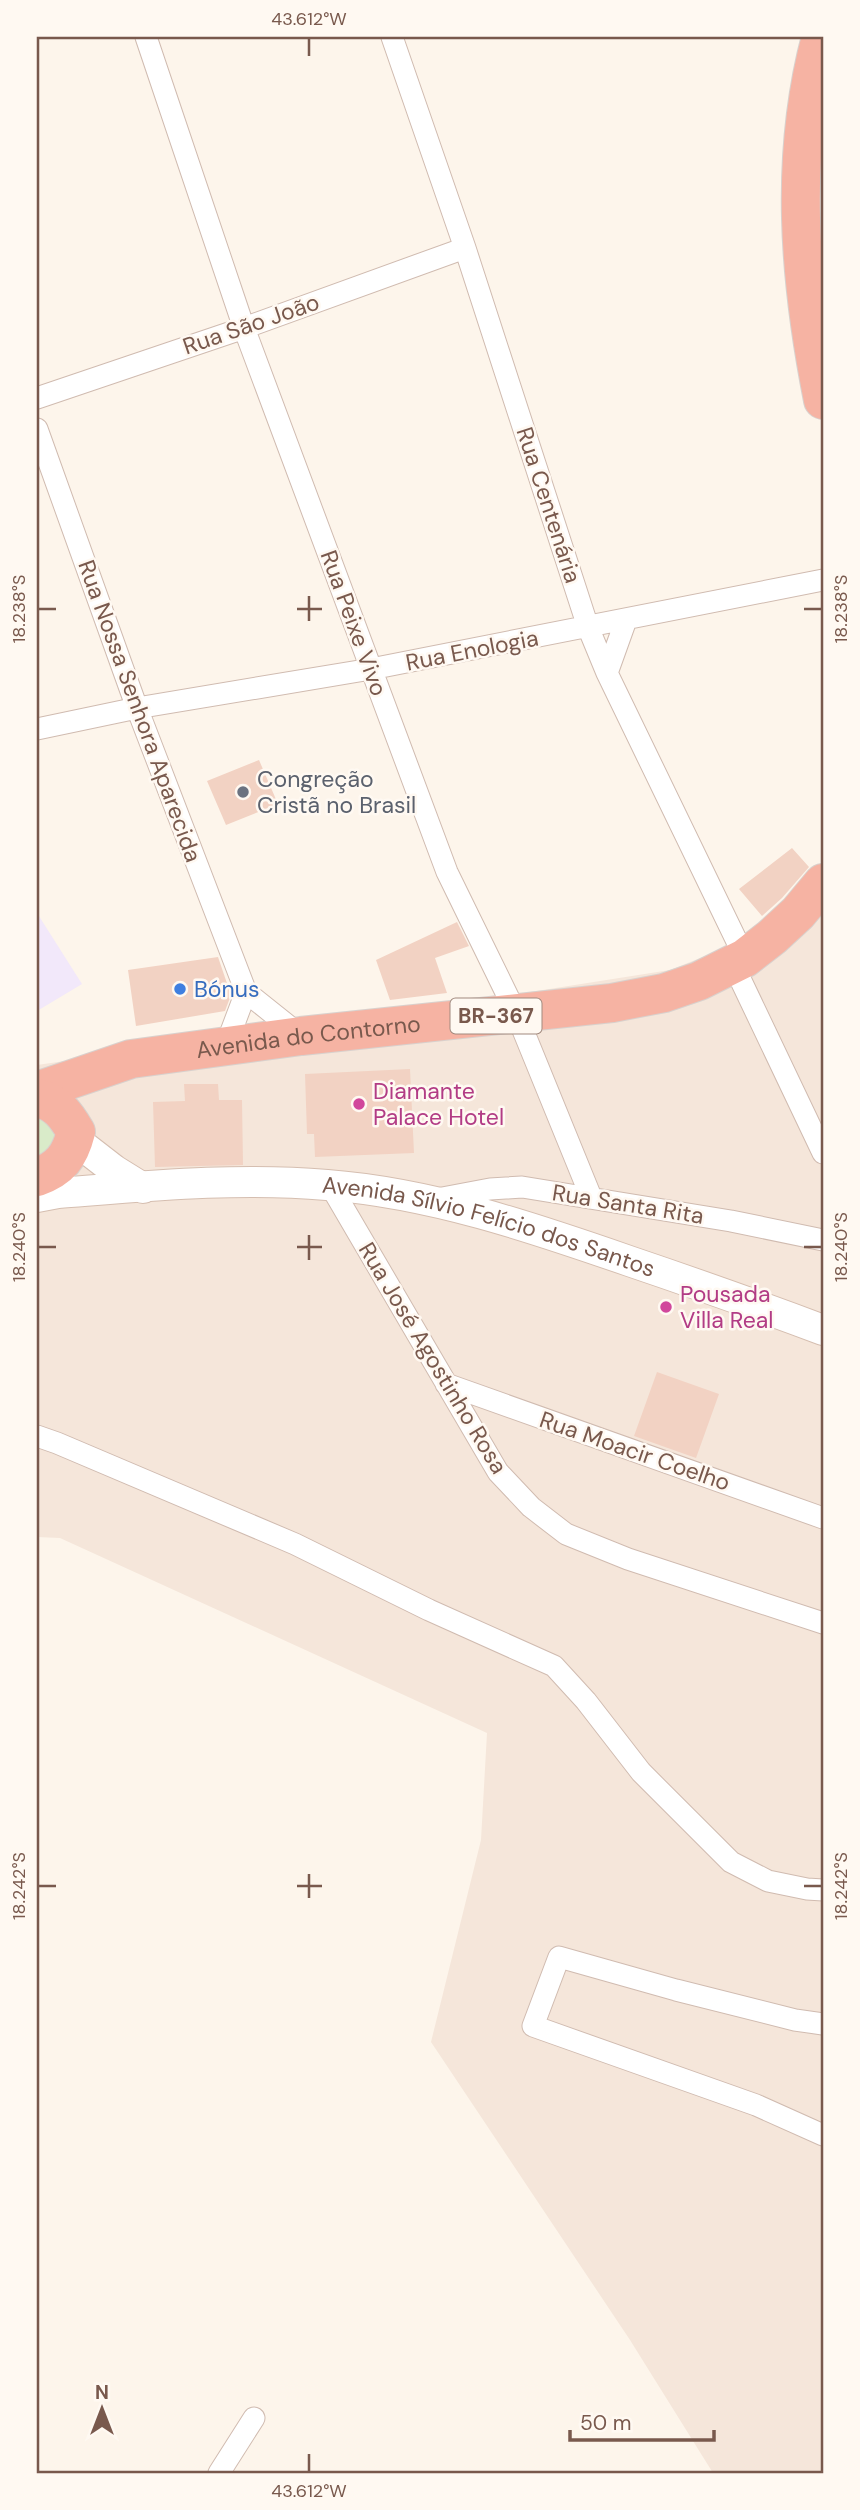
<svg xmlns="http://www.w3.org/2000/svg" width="860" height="2510" font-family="'DM Sans',sans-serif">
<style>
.residential{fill:#f5e6da}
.education{fill:#f2e8fa}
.green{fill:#d9ebc9}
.building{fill:#f2d2c3}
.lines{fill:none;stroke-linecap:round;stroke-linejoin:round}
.street-casing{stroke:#d0bbb0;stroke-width:23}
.secondary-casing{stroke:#d5beb0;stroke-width:32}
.highway-casing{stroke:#d9d1cd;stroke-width:40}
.street{stroke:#fff;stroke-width:21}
.secondary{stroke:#fff;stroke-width:30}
.highway{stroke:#f6b3a3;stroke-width:38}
.ticks{fill:none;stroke:#79594d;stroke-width:2.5}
.worship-dot{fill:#6b7280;stroke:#fff9f2;stroke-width:2.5}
.shop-dot{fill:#3f7fe0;stroke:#fff9f2;stroke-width:2.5}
.hotel-dot{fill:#d1479c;stroke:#fff9f2;stroke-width:2.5}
.labels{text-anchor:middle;stroke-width:5;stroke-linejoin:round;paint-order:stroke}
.shield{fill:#fff9f2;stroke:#a1897e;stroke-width:2}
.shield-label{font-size:21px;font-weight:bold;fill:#79594d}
.street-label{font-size:23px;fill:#79594d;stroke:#fff9f2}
.worship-label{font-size:23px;fill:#5b616d;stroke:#fff9f2;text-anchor:start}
.shop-label{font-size:23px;fill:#366cbe;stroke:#fff9f2;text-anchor:start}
.hotel-label{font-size:23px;fill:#b23c85;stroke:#fff9f2;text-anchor:start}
.neatline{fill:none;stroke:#79594d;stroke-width:2.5}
.ticks-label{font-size:18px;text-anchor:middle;fill:#79594d}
</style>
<rect width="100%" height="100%" fill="#fdf5eb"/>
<!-- residential -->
<path class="residential" d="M823,909v1564h-110l-83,-133 -199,-298 50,-202 6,-107 -427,-195 -23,-1v-472l334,-48 299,-47z"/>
<!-- education -->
<path class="education" d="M37,913l45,71 -45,27z"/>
<!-- green -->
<path class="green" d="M37,1111l31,19 -31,38z"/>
<!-- building -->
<path class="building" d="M259,760l19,44 -52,21 -19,-44z
M792,848l17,19 -27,31 -20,18 -23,-27z
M457,922l12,24 -34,12 12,35 -57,7 -14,-40z
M218,957l13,38 -6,16 -89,15 -8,-56z
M410,1069l4,84 -99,4 -1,-23h-7l-2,-60z
M184,1084h34l1,16h23l1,65 -88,2 -2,-65 32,-1z
M657,1372l62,22 -23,64 -62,-22z"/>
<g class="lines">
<defs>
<path id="street" d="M146,37l98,291 203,544 69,141 75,184
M392,37l73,211 123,379 19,46 138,285
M37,398l207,-70 221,-80
M37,429l100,279 109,284 55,44
M607,673l19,-53
M37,729l100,-21 234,-39 452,-89
M733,964l90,189
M226,1045l20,-53
M330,1185l168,287 33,35 35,27 62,25 195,64
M437,1199l53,-10 32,-2 209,34 92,19
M446,1384l377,134
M37,1436l20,7 238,101 134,66 125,56 32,35 55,71 90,90 37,19 39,8 16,1
M823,2024l-28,-4 -119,-30 -117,-33 -26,69 223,79 67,30
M219,2473l35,-55"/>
<g id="secondary">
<path d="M74,1139l40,31 29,18"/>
<path id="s1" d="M37,1197l21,-4c90,-7 180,-16 269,-8 104,8 204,42 302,76 65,22 130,45 194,69"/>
</g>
<g id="highway">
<path d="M821,37c-32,120 -22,242 2,363"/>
<path id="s2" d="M37,1091l94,-32 170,-23 311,-33 52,-10 35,-12 46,-23 27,-21 26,-24 25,-30"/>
<path d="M37,1098c20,4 29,17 39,34 -6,24 -16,37 -39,45"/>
</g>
</defs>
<!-- street casing -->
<use href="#street" class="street-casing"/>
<!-- secondary casing -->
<use href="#secondary" class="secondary-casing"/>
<!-- highway casing -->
<use href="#highway" class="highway-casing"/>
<!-- street -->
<use href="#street" class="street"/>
<!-- secondary -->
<use href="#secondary" class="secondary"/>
<!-- highway -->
<use href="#highway" class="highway"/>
</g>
<!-- ticks -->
<path class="ticks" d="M309,38v18M309,596v25M38,609h18M297,609h25M804,609h18M309,1235v25M38,1247h18M297,1247h25M804,1247h18M309,1874v24M38,1886h18M297,1886h25M804,1886h18M309,2454v18"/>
<!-- markers -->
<circle class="worship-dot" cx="243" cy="792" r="7"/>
<circle class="shop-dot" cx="180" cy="989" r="7"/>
<g class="hotel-dot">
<circle cx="359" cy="1104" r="7"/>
<circle cx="666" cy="1307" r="7"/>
</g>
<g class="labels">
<!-- shield labels -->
<rect class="shield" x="450.5" y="998.5" width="91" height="35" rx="5"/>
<g class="shield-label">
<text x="496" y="1023">BR-367</text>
</g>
<!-- street labels -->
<g class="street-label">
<text transform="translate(251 324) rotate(-19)" y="8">Rua São João</text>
<text transform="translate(549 505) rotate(72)" y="8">Rua Centenária</text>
<text transform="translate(354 623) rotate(70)" y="8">Rua Peixe Vivo</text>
<text transform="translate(472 650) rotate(-11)" y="8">Rua Enologia</text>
<text transform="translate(140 711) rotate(70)" y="8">Rua Nossa Senhora Aparecida</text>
<text dy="8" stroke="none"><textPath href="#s2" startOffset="278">Avenida do Contorno</textPath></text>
<text transform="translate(628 1204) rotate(9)" y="8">Rua Santa Rita</text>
<text dy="8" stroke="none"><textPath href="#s1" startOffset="458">Avenida Sílvio Felício dos Santos</textPath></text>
<text transform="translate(433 1358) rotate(59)" y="8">Rua José Agostinho Rosa</text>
<text transform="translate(635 1451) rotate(19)" y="8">Rua Moacir Coelho</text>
</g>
<!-- worship labels -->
<g class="worship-label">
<text x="257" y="787">Congreção<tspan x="257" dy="26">Cristã no Brasil</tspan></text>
</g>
<!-- shop labels -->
<g class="shop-label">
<text x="194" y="997">Bónus</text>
</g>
<!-- hotel labels -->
<g class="hotel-label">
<text x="373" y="1099">Diamante<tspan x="373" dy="26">Palace Hotel</tspan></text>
<text x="680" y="1302">Pousada<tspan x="680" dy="26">Villa Real</tspan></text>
</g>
</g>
<!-- border -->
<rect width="860" height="2510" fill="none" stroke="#fff9f2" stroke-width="77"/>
<!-- north arrow -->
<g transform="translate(102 2409)" stroke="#fff9f2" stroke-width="5" paint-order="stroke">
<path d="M0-5L12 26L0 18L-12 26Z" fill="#79594d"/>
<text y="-10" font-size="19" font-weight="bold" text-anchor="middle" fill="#79594d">N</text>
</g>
<!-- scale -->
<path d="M570 2430v10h144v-10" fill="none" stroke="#79594d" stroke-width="3.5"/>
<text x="580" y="2430" font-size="21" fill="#79594d" stroke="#fff9f2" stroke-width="5" paint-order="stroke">50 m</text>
<rect x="38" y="38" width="784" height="2434" class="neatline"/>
<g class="ticks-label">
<text x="309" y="25">43.612°W</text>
<text transform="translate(19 609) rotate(-90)" y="6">18.238°S</text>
<text transform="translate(841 609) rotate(-90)" y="6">18.238°S</text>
<text transform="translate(19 1247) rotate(-90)" y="6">18.240°S</text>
<text transform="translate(841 1247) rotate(-90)" y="6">18.240°S</text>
<text transform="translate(19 1886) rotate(-90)" y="6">18.242°S</text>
<text transform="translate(841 1886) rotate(-90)" y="6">18.242°S</text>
<text x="309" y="2497">43.612°W</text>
</g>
</svg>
